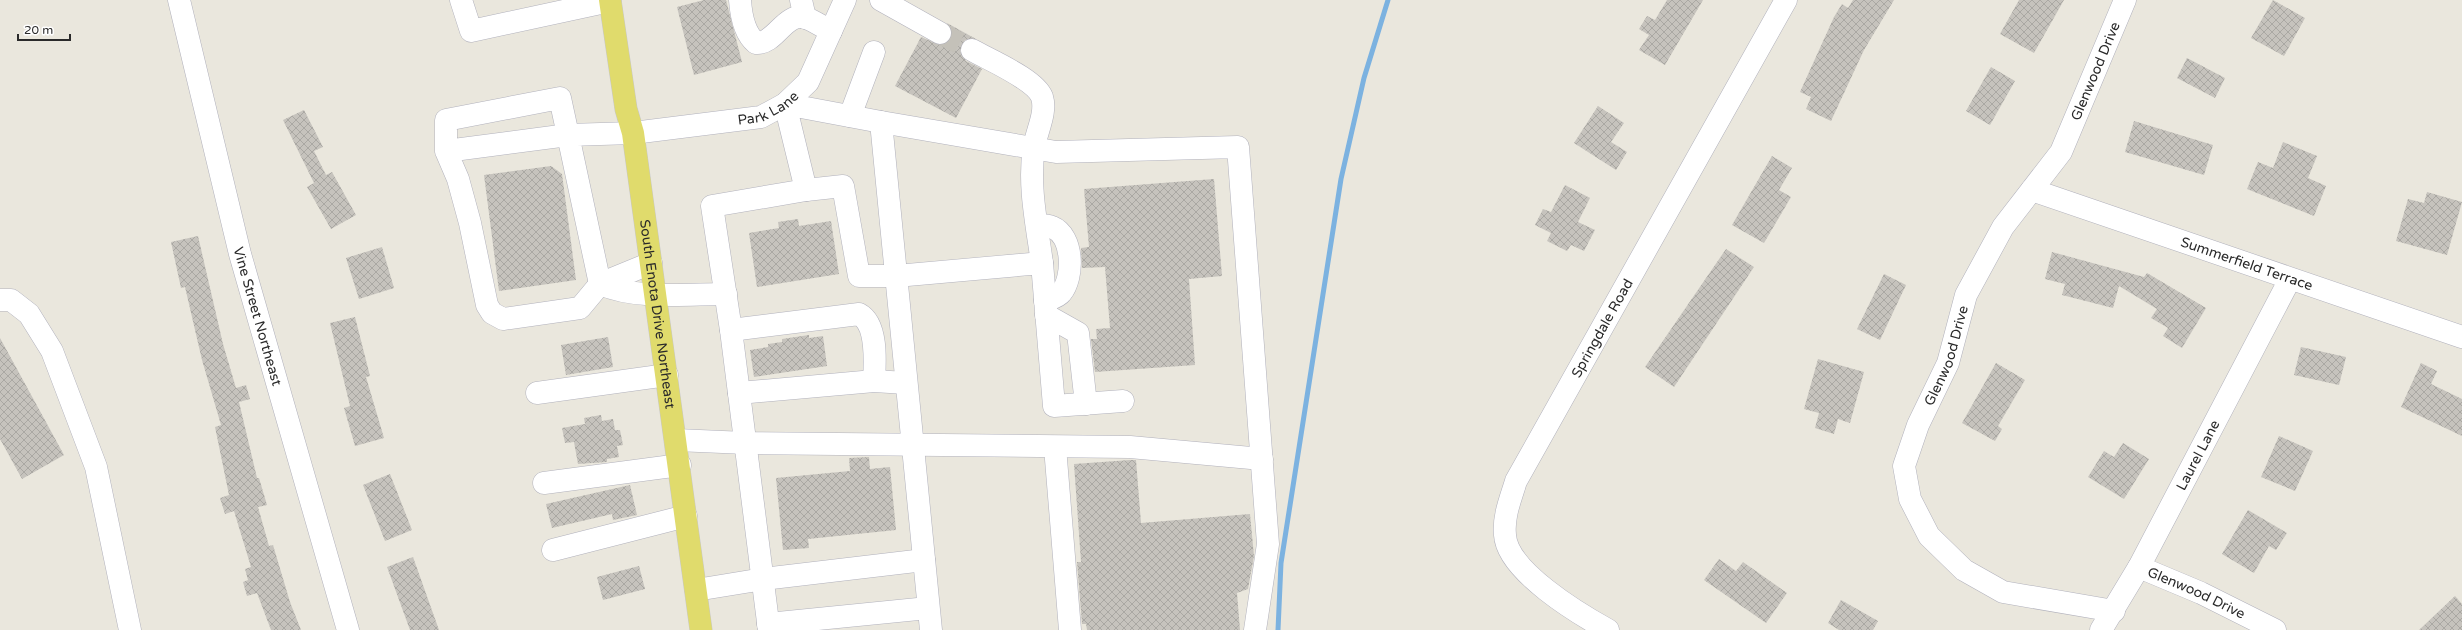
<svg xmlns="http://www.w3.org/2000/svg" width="2462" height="630" font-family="'Varela Round',sans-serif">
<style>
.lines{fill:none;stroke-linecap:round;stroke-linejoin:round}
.stream{stroke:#7cb2e0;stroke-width:5}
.building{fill:url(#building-cross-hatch)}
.minor-tunnel{stroke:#c4c1b9;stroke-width:22;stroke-dasharray:22 11;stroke-linecap:butt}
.minor-casing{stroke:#b1b1bc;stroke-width:23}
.major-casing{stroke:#c8c8c8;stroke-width:23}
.minor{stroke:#fff;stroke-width:22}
.major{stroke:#e0db6c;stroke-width:22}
.labels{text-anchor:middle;stroke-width:3;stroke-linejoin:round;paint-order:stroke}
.street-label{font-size:14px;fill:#2a2a2a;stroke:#fff}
</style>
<defs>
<pattern id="building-cross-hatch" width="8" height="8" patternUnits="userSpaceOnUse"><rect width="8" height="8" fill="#c6c3bd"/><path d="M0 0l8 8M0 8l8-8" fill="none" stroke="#aaa8a3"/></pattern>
</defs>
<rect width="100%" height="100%" fill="#eae7dd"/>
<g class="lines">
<!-- stream -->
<path class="stream" d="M1278,630l3,-67 60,-384 23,-101 24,-78"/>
</g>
<!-- building -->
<path class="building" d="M704,0h22l16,62 -48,13 -17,-68z
M1667,0h36l-38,65 -26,-15 10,-15 -10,-6 8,-13 8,4z
M1853,0h41l-30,50 -33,71 -25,-12 5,-12 -11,-5 34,-75 8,-13 6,4z
M2019,0h45l-30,53 -34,-19z
M2273,0l32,18 -21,38 -33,-18z
M947,23l29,16 -11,1 -5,11 6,10 16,8 -26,49 -61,-32 26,-49 19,8 11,-6 1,-7z
M2187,58l38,20 -10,20 -38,-20z
M1991,67l24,14 -25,44 -24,-14z
M1598,106l26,17 -13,19 16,10 -11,18 -42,-27z
M304,110l19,37 -9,4 12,24 6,-3 24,43 -25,14 -24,-42 7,-4 -31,-63z
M2134,121l79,24 -9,30 -79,-23z
M2283,142l34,14 -9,22 18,8 -12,30 -67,-27 11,-27 15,6z
M1772,156l20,12 -13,22 12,7 -27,46 -32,-18z
M551,166l11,8 14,106 -77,11 -15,-116z
M1214,179l8,97 -33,3 6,86 -100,7 -4,-33h6l-1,-10 14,-1 -5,-61 -23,1 -1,-20 8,-1 -5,-58z
M1565,185l25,13 -12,24 17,8 -11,21 -13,-6 -4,6 -20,-10 4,-8 -16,-8 8,-16 8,3z
M2427,192l35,10 -15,53 -51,-14 12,-42 16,4z
M798,219l1,7 32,-5 8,53 -82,13 -8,-54 30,-5 -1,-6z
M198,236l25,108 13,44 10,-3 4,14 -11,3 18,76h2l8,27 -9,2 11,39 4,-1 17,57 11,28h-30l-14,-37 -10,3 -4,-14 5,-2 -3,-11 6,-2 -17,-56 -9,3 -5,-16 9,-3 -14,-68 6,-2 -19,-65 -17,-73 -4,1 -10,-46z
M382,247l12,41 -35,11 -13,-41z
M1726,249l28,18 -80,120 -29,-20z
M2052,252l92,25 3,-4 59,35 -24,40 -19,-12 5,-8 -17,-10 6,-9 -38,-23 -6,22 -51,-13 3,-11 -20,-5z
M1884,274l22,11 -26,55 -23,-11z
M355,317l15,59 -4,1 18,61 -29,8 -11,-38 6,-2 -20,-83z
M809,335v3l14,-2 4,30 -73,11 -4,-27 18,-3v-3l14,-2v-3z
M608,337l5,30 -47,8 -5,-30z
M0,338l64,117 -42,24 -22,-40z
M2301,347l45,10 -7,28 -45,-10z
M1818,359l46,13 -14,51 -12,-4 -4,15 -19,-6 4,-15 -15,-4z
M1996,363l29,17 -27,46 4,3 -7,12 -33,-18z
M2421,363l16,8 -6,13 31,15v37l-61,-29z
M601,415l1,6 11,-2 2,11h5l3,15 -6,1 2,11 -12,2v3l-29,2 -4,-22 -9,1 -3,-15 23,-4 -1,-6z
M2279,436l34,15 -18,40 -34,-14z
M2123,443l26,16 -25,40 -36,-22 16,-26 10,6z
M869,457l1,12 20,-2 6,63 -88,9 1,9 -26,2 -7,-72 74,-7 -1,-13z
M1130,460h6l5,63 109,-9 4,42 -6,33 -11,4 3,37h-153l-1,-6h-4l-5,-62h4l-7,-98z
M390,474l22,56 -27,11 -22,-56z
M630,485l7,30 -24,5 -1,-6 -60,14 -6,-24z
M2248,510l39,23 -11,17 -7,-4 -15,27 -32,-19z
M413,557l26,73h-29l-23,-63z
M1719,559l17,12 7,-9 44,31 -21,30 -62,-43z
M639,566l6,23 -42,11 -6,-23z
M2455,596l7,8v26h-43z
M1841,600l37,21 -5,9h-34l-11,-7z"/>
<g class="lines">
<!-- minor-tunnel -->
<path class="minor-tunnel" d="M940,33l32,17"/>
<defs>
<g id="minor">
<path id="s1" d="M179,0l61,254 108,376"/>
<path d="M461,0l10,31 139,-30"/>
<path d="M740,0c1,15 4,33 16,43 19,2 29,-32 50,-25 8,3 17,9 25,13"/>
<path d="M801,0l4,18"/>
<path d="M881,0l59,33"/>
<path d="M972,50c17,10 63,29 70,47 5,16 -6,35 -8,51 -6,37 3,78 8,115"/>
<path d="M850,116l24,-64"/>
<path d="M881,122l175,30 182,-5 30,397 -13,86"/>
<path d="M446,151l122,-16 -8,-37 -114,22v31l12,28 12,44 17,82 5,8 11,6 77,-11 20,-24 51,-21"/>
<path d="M806,190l-21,-86 96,18 50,508"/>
<path id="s2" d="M2032,190l430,147"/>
<path d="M1037,225c4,0 11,0 15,2 22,9 22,51 9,66 -3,4 -11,6 -16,8"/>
<path id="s3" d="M600,284l-32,-149 65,-2 128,-16 24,-13 23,-22 37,-82"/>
<path d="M600,284c38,16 86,10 126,10"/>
<path d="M0,300h11l18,14 23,37 44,116 34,163"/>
<path d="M1046,315l32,18 8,71"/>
<path d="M731,330l128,-16c19,10 16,49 15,67"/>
<path d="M537,393l130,-18"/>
<path d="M739,393l135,-12 32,2"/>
<path d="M676,440l70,3 384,4 132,12"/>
<path d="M1055,447l15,183"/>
<path d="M544,483l136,-18"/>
<path d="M553,550l133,-34"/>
<path id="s4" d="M2139,567l62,26 74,37"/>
<path d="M696,590l67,-11 161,-19"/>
<path id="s5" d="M2114,611l-111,-19 -39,-22 -35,-34 -19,-37 -6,-33 14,-41 30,-62 18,-68 37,-68 58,-75 64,-152"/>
<path d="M768,624l160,-16"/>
<path d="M769,630l-38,-300 -19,-124 94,-16 37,-4 16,90h37l146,-13 12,143 69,-5"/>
<path id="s6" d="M1608,630c-29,-16 -101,-59 -103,-95 -2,-19 6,-37 11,-54l270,-481"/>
<path id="s7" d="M2101,630l38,-63 151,-288"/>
</g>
<g id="major">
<path id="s8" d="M610,0l16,109 7,24 68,497"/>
</g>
</defs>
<!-- minor casing -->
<use href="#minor" class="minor-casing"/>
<!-- major casing -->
<use href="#major" class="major-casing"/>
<!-- minor -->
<use href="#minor" class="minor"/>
<!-- major -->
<use href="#major" class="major"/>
</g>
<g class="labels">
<!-- street labels -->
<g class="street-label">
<text dy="5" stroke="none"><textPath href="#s5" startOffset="724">Glenwood Drive</textPath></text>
<text dy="5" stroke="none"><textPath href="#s3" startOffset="356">Park Lane</textPath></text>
<text dy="5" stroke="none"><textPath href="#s2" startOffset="227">Summerfield Terrace</textPath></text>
<text dy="5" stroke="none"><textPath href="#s8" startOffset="318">South Enota Drive Northeast</textPath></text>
<text dy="5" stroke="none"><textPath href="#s1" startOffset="326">Vine Street Northeast</textPath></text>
<text dy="5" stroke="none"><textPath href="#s6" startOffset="375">Springdale Road</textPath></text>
<text dy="5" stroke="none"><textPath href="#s5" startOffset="400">Glenwood Drive</textPath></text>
<text dy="5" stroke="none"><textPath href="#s7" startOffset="200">Laurel Lane</textPath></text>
<text dy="5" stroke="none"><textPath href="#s4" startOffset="63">Glenwood Drive</textPath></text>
</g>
</g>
<!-- scale -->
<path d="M18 34v6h52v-6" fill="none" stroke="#2a2a2a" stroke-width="2"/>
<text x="24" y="34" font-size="12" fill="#2a2a2a" stroke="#ffffff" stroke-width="3" paint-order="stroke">20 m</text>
</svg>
